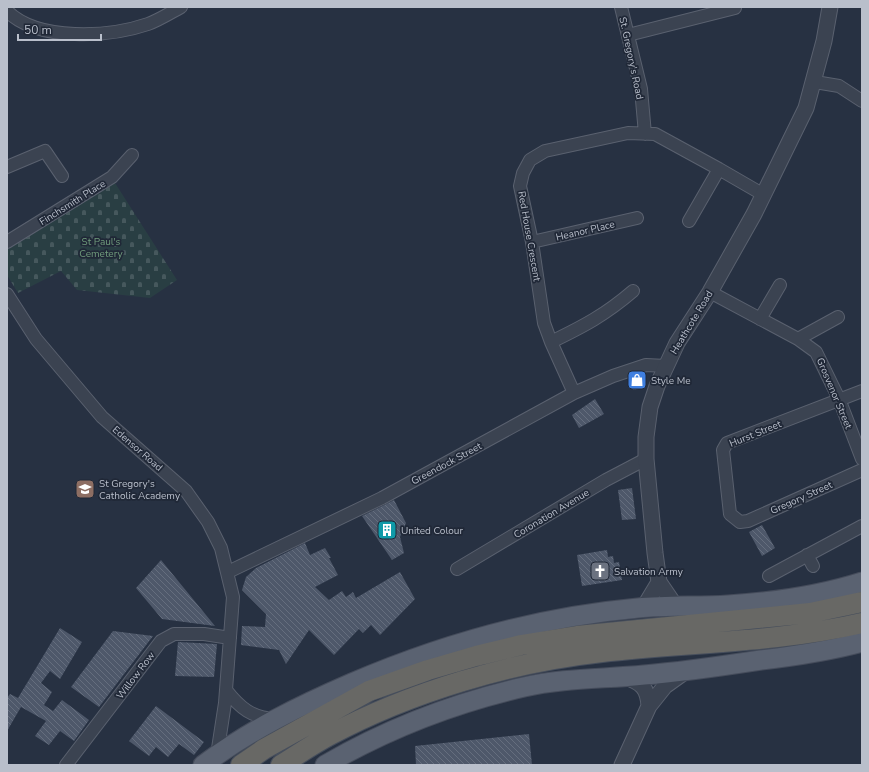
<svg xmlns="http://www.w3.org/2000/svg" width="869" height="772" font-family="'Nunito Sans',sans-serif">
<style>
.cemetery{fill:url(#cemetery-stones)}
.building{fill:url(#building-back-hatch)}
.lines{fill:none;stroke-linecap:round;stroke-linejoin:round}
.minor-casing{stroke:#5a616f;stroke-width:14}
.tertiary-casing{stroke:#5a616f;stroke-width:17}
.primary-casing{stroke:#454c5b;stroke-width:21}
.trunk-casing{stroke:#464e5c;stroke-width:22}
.minor{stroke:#3b4351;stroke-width:12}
.tertiary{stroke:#3b4351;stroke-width:15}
.primary{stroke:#5a6271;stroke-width:19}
.trunk{stroke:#686865;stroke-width:20}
.labels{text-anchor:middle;stroke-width:3.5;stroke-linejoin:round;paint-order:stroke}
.street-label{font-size:10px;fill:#b9bfcb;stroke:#202837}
.park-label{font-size:10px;fill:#709c7c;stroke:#202837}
.poi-label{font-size:10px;fill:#b9bfcb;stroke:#202837;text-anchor:start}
</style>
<defs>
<pattern id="cemetery-stones" width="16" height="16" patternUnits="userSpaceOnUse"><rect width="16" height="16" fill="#293e43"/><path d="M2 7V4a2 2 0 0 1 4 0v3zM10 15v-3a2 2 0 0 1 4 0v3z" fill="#46585d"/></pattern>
<pattern id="building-back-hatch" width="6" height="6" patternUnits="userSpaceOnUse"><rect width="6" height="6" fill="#4e586a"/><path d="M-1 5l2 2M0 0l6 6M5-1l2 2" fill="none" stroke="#656e7e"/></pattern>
</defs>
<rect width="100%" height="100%" fill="#273142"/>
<!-- cemetery -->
<path class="cemetery" d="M115,183l62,97 -27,18 -73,-8 -16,-19 -43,22 -11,-18v-25z"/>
<!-- building -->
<path class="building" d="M642,374l4,10 -2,4 -11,2 -3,-12z
M595,399l9,15 -25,14 -7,-13z
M632,488l4,31 -14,1 -4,-30z
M394,500l12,23 -6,14 4,16 -12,7 -30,-44z
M762,525l13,23 -13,8 -13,-24z
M305,543l5,12 15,-7 6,10h-2l9,17 -23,12 14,13 13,-9 4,6 7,-5 3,6 44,-26 15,27 -35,36 -9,-10 -8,8 -4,-4 -25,26 -25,-25 -23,34 -7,-14 -38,-5 1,-19 23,1 1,-13 -24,-24 4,-13 10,-9z
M607,550l1,7 5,-1 1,7 5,-1 3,18 -40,6 -5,-31z
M161,560l54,66 -53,-7 -26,-31z
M60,628l22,14 -22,37 -10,-8 -9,12 11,9 -8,13 9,6 9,-11 27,20 -15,21 -14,-10 -11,14 -14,-9 11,-15 -25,-14 -14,24v-33l3,-4 8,4z
M113,631l40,5 -54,71 -28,-20z
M178,642l39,2 -3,33 -39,-1z
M156,706l48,36 -10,13 -15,-11 -11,13 -12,-10 -7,9 -20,-15z
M529,734l3,31h-116l-1,-19z"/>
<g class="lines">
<defs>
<path id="minor" d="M621,7l20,82 4,45
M7,11c31,31 103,26 141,13 11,-4 22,-11 33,-17
M628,35l107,-27
M815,82l24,4 23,15
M7,167l38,-16 17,25
M689,221l30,-52
M7,242l105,-65 20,-22
M532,242l105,-24
M710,292l88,47 18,13 23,47 23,60
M7,294l29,45 66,78 84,74 22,31 13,26 12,49 -8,106 -8,52
M760,319l20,-34
M798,339l40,-22
M551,342c33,-16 54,-27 82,-51
M862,391l-135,52 -4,7 7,64 10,8 8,-1 114,-51
M574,393l-23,-51 -7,-19 -12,-81 -12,-56 3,-13 7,-13 15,-9 83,-18 27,1 64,35 45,26
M807,555l6,11
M457,569l149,-89 40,-21
M228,572l154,-74 192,-105 39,-17 33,-11 20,1
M769,576l93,-50
M226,690c14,18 26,28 50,29
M66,765l95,-124 13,-7h30l26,4"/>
<path id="tertiary" d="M644,607l15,-25
M676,607l-17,-25 -4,-29 -9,-94v-22l4,-30 7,-21 20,-43 33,-51 44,-78 52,-106 18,-67 6,-34
M625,677c16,5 23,11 24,29
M622,765l27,-59 16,-20 21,-15"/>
<path id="primary" d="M203,765c47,-35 96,-59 149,-82 91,-39 187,-66 286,-75 30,-3 60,-1 90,-3 46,-3 90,-9 134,-23
M325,765c62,-36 129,-62 199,-78 39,-9 80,-8 120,-12 39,-3 78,-9 117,-15 34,-4 68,-9 101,-18"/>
<path id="trunk" d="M241,765l23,-16 105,-58 59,-21 48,-14 45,-11 56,-9 233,-23 52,-11
M281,765c16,-10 32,-21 49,-30 80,-43 182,-73 272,-83 87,-10 174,-9 260,-29"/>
</defs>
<!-- minor casing -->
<use href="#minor" class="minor-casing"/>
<!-- tertiary casing -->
<use href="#tertiary" class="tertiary-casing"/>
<!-- primary casing -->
<use href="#primary" class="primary-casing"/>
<!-- trunk casing -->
<use href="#trunk" class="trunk-casing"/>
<!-- minor -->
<use href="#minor" class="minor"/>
<!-- tertiary -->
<use href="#tertiary" class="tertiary"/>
<!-- primary -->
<use href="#primary" class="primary"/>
<!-- trunk -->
<use href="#trunk" class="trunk"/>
</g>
<!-- icons -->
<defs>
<symbol id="shop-square" viewBox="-11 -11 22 22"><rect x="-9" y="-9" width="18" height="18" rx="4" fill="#3f7fe0" stroke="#202837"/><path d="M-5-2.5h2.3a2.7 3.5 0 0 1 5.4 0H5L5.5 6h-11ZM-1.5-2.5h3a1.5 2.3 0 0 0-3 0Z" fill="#fff"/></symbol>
<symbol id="school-square" viewBox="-11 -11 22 22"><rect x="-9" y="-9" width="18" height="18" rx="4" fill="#8d6e63" stroke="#202837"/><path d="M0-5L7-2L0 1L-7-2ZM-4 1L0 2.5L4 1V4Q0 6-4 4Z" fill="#fff"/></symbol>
<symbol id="building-square" viewBox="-11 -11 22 22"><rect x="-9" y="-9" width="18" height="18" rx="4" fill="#0f9aa8" stroke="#202837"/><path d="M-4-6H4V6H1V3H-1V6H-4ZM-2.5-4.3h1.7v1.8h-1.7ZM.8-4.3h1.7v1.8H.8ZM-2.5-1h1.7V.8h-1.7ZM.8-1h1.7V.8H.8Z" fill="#fff"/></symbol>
<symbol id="church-square" viewBox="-11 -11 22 22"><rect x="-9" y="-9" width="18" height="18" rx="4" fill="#6b7280" stroke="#202837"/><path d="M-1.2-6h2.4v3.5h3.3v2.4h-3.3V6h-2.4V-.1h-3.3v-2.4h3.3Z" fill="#fff"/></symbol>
</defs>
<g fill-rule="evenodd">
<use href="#shop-square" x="626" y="369" width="22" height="22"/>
<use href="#school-square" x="74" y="478" width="22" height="22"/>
<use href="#building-square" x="376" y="519" width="22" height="22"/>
<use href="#church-square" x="589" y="560" width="22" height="22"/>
</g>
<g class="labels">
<!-- street labels -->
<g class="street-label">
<text transform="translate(632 58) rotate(78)" y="4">St. Gregory's Road</text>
<text transform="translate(72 202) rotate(-32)" y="4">Finchsmith Place</text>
<text transform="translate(585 230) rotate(-13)" y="4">Heanor Place</text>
<text transform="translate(530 236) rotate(80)" y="4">Red House Crescent</text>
<text transform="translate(691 322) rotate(-59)" y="4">Heathcote Road</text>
<text transform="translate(835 393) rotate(67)" y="4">Grosvenor Street</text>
<text transform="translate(755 433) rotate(-22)" y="4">Hurst Street</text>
<text transform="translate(138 448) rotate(41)" y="4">Edensor Road</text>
<text transform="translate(446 463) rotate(-28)" y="4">Greendock Street</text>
<text transform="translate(801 497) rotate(-24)" y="4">Gregory Street</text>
<text transform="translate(551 513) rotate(-31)" y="4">Coronation Avenue</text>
<text transform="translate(135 675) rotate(-53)" y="4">Willow Row</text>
</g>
<!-- park labels -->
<g class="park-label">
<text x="101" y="245">St Paul's<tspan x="101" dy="12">Cemetery</tspan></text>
</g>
<!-- poi labels -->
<g class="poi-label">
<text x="651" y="384">Style Me</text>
<text x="99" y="487">St Gregory's<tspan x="99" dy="12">Catholic Academy</tspan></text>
<text x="401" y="534">United Colour</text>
<text x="614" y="575">Salvation Army</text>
</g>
</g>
<!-- border -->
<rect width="869" height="772" fill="none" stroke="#b9bfcb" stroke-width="16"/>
<!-- scale -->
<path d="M18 34v6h83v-6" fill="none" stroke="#b9bfcb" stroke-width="2"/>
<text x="24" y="34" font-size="12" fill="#b9bfcb" stroke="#202837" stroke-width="3" paint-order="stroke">50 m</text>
</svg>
